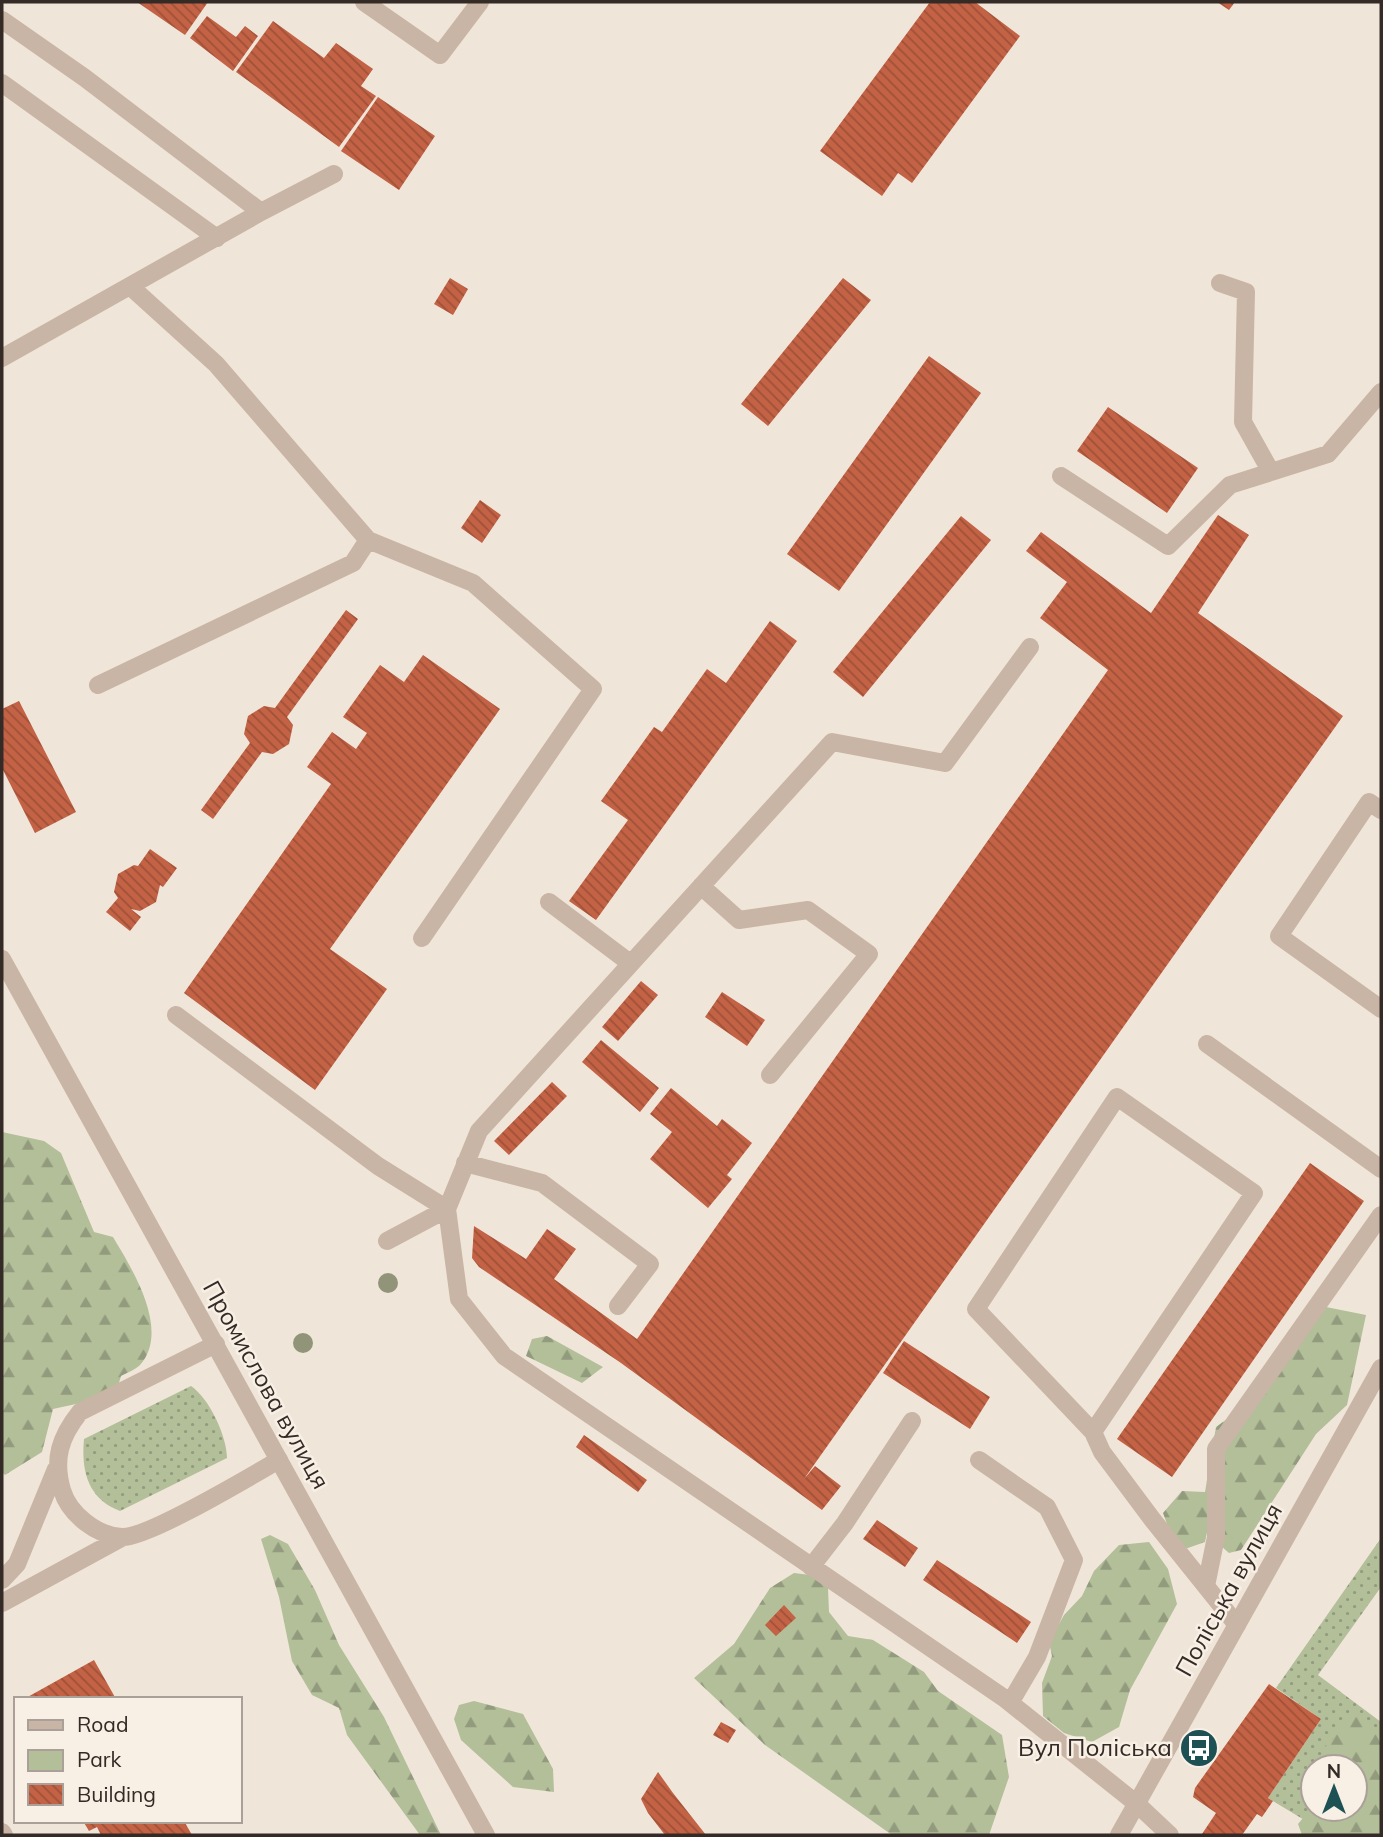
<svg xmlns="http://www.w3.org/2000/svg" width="1383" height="1837" font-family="Mulish,sans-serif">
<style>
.green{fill:url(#green-dots);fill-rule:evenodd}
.forest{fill:url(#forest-firs)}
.building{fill:url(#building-back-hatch)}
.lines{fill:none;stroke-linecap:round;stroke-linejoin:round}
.service{stroke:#c8b5a5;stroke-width:18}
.minor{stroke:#c8b5a5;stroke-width:18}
.tree{fill:#919479}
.labels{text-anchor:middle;stroke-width:5;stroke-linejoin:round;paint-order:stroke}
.street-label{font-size:24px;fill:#342a26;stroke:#f8efe5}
.poi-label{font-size:24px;fill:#342a26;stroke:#f8efe5;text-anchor:end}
</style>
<defs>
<pattern id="green-dots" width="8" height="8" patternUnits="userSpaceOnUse" patternTransform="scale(1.75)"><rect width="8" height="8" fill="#b2bf99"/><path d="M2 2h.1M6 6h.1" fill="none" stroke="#929b7d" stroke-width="1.8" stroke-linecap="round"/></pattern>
<pattern id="forest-firs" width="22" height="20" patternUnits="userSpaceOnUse" patternTransform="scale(1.75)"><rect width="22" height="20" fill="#b2bf99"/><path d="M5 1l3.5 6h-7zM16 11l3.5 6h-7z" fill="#929b7d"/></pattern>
<pattern id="building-back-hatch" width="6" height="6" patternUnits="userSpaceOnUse" patternTransform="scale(1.75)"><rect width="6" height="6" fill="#c36244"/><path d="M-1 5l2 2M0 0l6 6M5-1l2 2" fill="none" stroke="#9f5139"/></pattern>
</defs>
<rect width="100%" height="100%" fill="#f0e5d9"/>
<!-- green -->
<path class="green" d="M191,1386c18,12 36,50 36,72l-107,53c-32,-12 -39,-40 -36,-72z
M1381,1538v49l-63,88 63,47v113l-70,-11 -43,-26 53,-79 -45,-31zM1313,1767h42v42h-42z"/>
<!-- forest -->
<path class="forest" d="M2,1132l42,9 17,12 33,79 19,5c19,32 58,93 27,128 -4,4 -13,8 -19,11l-3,10 -33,16 -32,7 -11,43 -37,23 -3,-3z
M1321,1306l45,9 -19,90 -31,29 -75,116 -12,3 -8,-7 -10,-33 -6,29 -20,7 -11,-6 -11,-30 19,-22 23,1 11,-65 48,-35z
M547,1336l56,31 -21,16 -56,-27 6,-17z
M270,1535l18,9 27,46 24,55 45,72 57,118h-21l-73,-100 -8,-27 -27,-13 -20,-34 -13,-64 -18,-58z
M1149,1542l19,27 9,35 -47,86 -11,37 -27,15 -28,-9 -21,-17 -1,-33 10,-27 -3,-14 15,-27 18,-19 12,-25 25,-26z
M794,1573l24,3 10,12 1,24 19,24 25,4 51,32 14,19 64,44 7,42 -20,58h-97l-127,-90 -71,-67 40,-34 36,-56z
M474,1701l49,13 30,55 1,23 -41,-5 -52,-47 -7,-21 5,-14z
M1355,1714l26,20v101h-79l-4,-11 15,-18v3h42v-42h-36l6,-20z"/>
<!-- building -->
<path class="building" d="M137,2h71l-23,33z
M930,2h45l45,34 -108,147 -14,-10 -16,23 -62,-45z
M1217,2h18l-6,8z
M207,16l29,21 9,-11 13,10 -25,35 -43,-33z
M273,21l51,37 12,-15 37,26 -12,17 15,10 -37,51 -103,-75z
M378,97l57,39 -36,54 -58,-39z
M450,278l18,11 -15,26 -19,-11z
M843,278l28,22 -103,126 -27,-22z
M929,356l52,37 -142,198 -52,-37z
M1108,407l90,61 -31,45 -90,-62z
M480,500l21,15 -19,28 -21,-15z
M1218,515l31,20 -51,78 145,103 -539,763 11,-13 26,20 -19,24 -201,-147 -142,-96 -7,-9 2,-32 52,33 21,-30 29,20 -22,30 83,60 471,-669 -68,-52 27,-36 -41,-31 15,-19 110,81z
M961,516l30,24 -128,157 -30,-25z
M346,610l12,9 -71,98 6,8 -4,19 -16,10 -11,-2 -49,67 -12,-9 49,-67 -6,-9 4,-18 16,-10 11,2z
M770,621l27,20 -201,279 -27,-19 59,-81 -27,-19 53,-74 8,5 45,-63 19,14z
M423,655l77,54 -170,240 57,40 -72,101 -131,-97 147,-209 -24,-17 25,-35 24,17 11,-16 -24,-16 37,-52 24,17z
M19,701l57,111 -41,21 -33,-65v-59z
M150,849l27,19 -14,19 -3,-2 -4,17 -16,9 -9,-2 10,8 -11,14 -24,-19 12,-14 -4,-6 4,-18 16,-9 4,1z
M641,981l17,14 -40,46 -16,-14z
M722,992l43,28 -18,26 -42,-29z
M601,1040l58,48 -19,24 -58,-50z
M552,1082l15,14 -58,59 -15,-14z
M671,1088l46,38 5,-7 30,24 -25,32 5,4 -24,29 -58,-49 22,-27 -22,-18z
M1310,1163l54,38 -192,276 -55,-38z
M904,1341l86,56 -20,32 -87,-56z
M584,1435l63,45 -9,12 -62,-45z
M877,1520l41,28 -13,19 -42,-28z
M937,1560l94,62 -14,21 -94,-63z
M784,1605l12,13 -20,18 -11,-11z
M94,1660l22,39h-92z
M1269,1684l52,35 -53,79 5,3 -11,16 -5,-3 -15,21h-38l-2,-1 14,-21 -23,-16 2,-9z
M721,1722l15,8 -8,13 -15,-8z
M658,1772l15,21 33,42h-41l-17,-22 -7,-14z
M83,1821h101l8,14h-91l-4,-8 -8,4z"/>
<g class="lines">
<!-- service -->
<path class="service" d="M364,2l76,53 40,-53
M2,20l83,58 176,134 73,-38
M2,83l215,155
M1220,283l26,9 -3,130 28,50
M2,358l259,-146
M1061,476l107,70 62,-61 98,-31 53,-62
M368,540l105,43 120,106 -171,249
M1030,647l-85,116 -113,-21 -353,389 -32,78 12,90 45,57 500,342 133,106 33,31
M98,685l255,-122 15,-23 -152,-176 -85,-77
M1381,810l-12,-8 -90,134 102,73
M701,886l38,34 69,-10 61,44 -99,121
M549,902l81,61
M176,1015l202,151 69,43 -60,32
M1207,1044l174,125
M465,1163l77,20 108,81 -32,42
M216,1344l-136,68c-20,25 -27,47 -18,78 7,24 35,46 60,47 26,1 129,-61 157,-77
M1093,1432l-117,-123 141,-212 137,96 -161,239 9,20 50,67 85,106
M979,1460l68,47 27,53 -37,97 -27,46
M811,1567l34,-44 67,-102
M2,1580l15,-16 39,-95
M1206,1586l10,-49v-88l165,-234
M2,1603l121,-66
M2,1832l2,3"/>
<!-- minor -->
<path class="minor" d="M2,959l484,876
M1119,1835l262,-467"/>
</g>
<!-- trees -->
<g class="tree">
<circle cx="388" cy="1283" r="10"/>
<circle cx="303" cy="1343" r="10"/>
</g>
<!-- icons -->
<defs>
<symbol id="bus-disc" viewBox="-11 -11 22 22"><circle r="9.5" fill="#1d5154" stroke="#f8efe5"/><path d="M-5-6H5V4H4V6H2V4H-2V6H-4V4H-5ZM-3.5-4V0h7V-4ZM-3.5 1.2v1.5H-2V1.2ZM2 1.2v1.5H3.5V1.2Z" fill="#fff"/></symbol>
</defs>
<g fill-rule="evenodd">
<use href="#bus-disc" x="1177" y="1726" width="44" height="44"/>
</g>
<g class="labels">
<!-- street labels -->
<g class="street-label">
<text transform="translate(266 1385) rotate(61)" y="8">Промислова вулиця</text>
<text transform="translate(1229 1590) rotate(-61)" y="8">Поліська вулиця</text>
</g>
<!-- poi labels -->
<g class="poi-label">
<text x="1172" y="1756">Вул Поліська</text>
</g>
</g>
<!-- border -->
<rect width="1383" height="1837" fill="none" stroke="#342a26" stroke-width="7"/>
<!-- legend -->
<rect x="14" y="1697" width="228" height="126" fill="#f8efe5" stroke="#aaa099" stroke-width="2"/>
<rect x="28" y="1720" width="35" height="10" fill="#c8b5a5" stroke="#aaa099" stroke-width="2"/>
<text x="77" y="1732" font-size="21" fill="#342a26">Road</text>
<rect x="28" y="1750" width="35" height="21" fill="#b2bf99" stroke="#aaa099" stroke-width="2"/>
<text x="77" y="1767" font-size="21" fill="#342a26">Park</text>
<rect x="28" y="1784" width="35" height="21" fill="url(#building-back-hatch)" stroke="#aaa099" stroke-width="2"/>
<text x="77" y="1802" font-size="21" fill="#342a26">Building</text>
<!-- north arrow -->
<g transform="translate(1334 1788)"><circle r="33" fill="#f8efe5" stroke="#aaa099" stroke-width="2"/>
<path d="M0-5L12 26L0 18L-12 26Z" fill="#1d5154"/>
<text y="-10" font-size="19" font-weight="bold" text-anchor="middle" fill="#342a26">N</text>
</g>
</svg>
